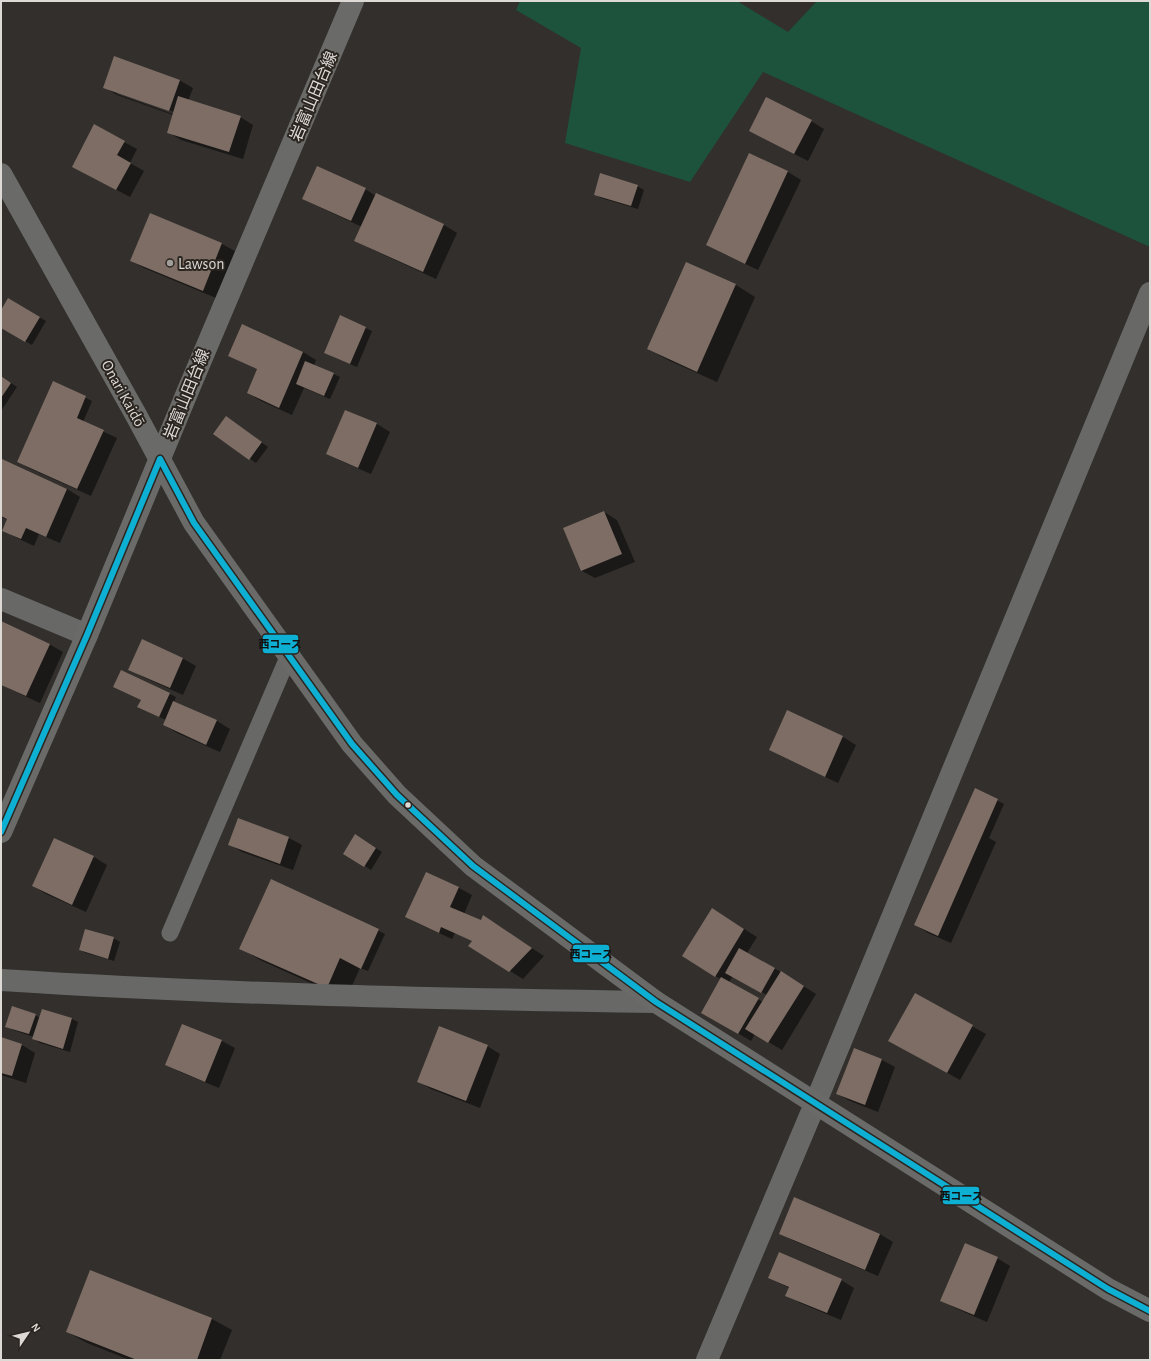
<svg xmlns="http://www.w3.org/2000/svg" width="1151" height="1361" font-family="'Alegreya Sans','Noto Sans JP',sans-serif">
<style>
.green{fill:#1d533c}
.shadow{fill:#0007;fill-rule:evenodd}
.building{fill:#7d6d64}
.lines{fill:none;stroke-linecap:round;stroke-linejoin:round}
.lane{stroke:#686867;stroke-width:17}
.street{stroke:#686867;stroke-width:22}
.secondary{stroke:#6a6a68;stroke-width:22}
.bus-1-casing{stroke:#2b2520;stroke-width:9}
.bus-1{stroke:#0dafd3;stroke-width:6}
.poi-dot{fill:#a19e9a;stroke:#2b2520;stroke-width:1.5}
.bus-dot{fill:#ddd9d5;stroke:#2b2520;stroke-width:1.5}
.labels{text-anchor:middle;stroke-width:4;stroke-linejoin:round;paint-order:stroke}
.street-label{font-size:16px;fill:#ddd9d5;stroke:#2b2520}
.poi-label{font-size:16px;fill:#ddd9d5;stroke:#2b2520;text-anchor:start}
.line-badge{stroke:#2b2520;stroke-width:1.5}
.pale-badge-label{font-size:11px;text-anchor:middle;font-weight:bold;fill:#111}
</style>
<rect width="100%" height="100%" fill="#322f2c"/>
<!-- green -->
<path class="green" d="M520,1h217l51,31 29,-31h333v246l-387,-175 -73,110 -125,-39 16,-95 -65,-38z"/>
<!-- shadow -->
<path class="shadow" d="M179,80l14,8 -5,13 52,16 13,8 -10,34 -62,-19 -13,-8 5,-17 -56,-20 -13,-8zM117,92l57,20 -1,2 -56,-20z
M811,121l13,8 -16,32 -45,-23z
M124,142l13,7 -7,14 14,8 -14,26 -44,-23z
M750,154l38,18 13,8 -43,90 -38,-18 -13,-7z
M637,186l7,4 -6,19 -37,-11 -6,-4z
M365,189l11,7 1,-2 67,31 13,8 -21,46 -67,-31 -13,-7 6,-14 -45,-21 -14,-7z
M150,214l72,30 13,7 -19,47 -72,-30 -13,-7z
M687,263l49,22 19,12 -38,85 -49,-22 -20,-11z
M8,299l38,22 -14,24 -31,-18v-15z
M341,317l31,14 -15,36 -26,-11z
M303,352l13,8 -2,5 26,12 -10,22 -26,-11 -12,27 -31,-14 -13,-8z
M1,376l16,11 -16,24z
M53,382l39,19 -9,21 34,16 -26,58 -60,-27 -13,-7z
M346,411l31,13 13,8 -19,42 -30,-13 -13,-7z
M232,421l36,26 -12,16 -42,-30z
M2,461l65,28 13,8 -20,46 -21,-9 -5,12 -17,-8 -14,-8 5,-10 -7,-3v-54z
M604,512l13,8 18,42 -40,16 -13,-7z
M1,623l48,21 14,8 -23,51 -39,-18z
M182,658l14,8 -13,29 -40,-18 -13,-8z
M121,672l49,22 6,3 -2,5 43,19 13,8 -10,23 -43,-19 -13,-8 2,-5 -28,-13 4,-7z
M787,711l56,26 13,8 -18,38 -55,-26 -13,-7z
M975,789l29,15 -15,34 7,4 -45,101 -23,-10 -13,-8z
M238,819l51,19 13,7 -9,25 -51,-18 -13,-8z
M54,839l40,18 13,8 -21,47 -40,-18 -13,-8z
M362,839l20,13 -11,18 -26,-17z
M426,873l33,15 13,7 -8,19 17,8 3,-5 60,39 -21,23 -54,-33 4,-5 -18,-8 -3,6 -33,-15 -13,-7z
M725,917l32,20 -10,16 34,19 35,22 -34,56 -27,-16 -4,7 -49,-29 19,-33 -6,-3zM733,976l34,19 -4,7 -34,-20z
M358,920l27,14 -17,37 -8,-3 -14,31 -86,-39 -19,-12z
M113,938l7,4 -6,19 -28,-8 -6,-3z
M915,994l71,40 -26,46 -57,-32z
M35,1015l5,3 32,1 6,3 -8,30 -30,-9 -6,-4v-2l-21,-7 -6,-4z
M183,1025l39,16 13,7 -16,40 -39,-16 -13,-8z
M1,1038l21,7 13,8 -9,30 -25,-8z
M487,1046l13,8 -20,54 -49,-19 -13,-8z
M854,1049l28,11 13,7 -17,45 -28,-11 -13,-7z
M781,1233l99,1 13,8 -15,34 -84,-35z
M997,1258l13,8 -23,56 -32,-14 -13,-7z
M90,1272l122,47 20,11 -12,30h-90l-43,-17 -20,-11z
M769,1278l72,2 13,8 -13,32 -41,-17 -13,-8 2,-7z"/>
<!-- building -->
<path class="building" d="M114,56l66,24 -11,31 -66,-23z
M178,96l63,20 -12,36 -62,-19z
M766,97l46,23 -18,34 -45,-23z
M94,124l31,17 -8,14 14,8 -15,27 -44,-23z
M749,153l39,18 -43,93 -39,-19z
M317,166l49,22 -15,33 -49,-22z
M600,173l38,12 -7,21 -37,-11z
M376,193l68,31 -21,48 -69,-31z
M150,213l72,30 -19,48 -73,-30z
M686,262l50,22 -39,88 -50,-23z
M8,298l32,19 -15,25 -24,-14v-18z
M340,315l26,12 -16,37 -26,-11z
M242,324l61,28 -24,56 -32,-15 10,-24 -29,-13z
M305,361l29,12 -10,23 -28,-12z
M1,376l10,7 -10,15z
M53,381l33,15 -9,22 27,12 -27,59 -60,-27z
M345,410l32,13 -19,45 -32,-14z
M226,416l36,26 -13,18 -36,-26z
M2,459l65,30 -21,48 -20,-9 -5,11 -19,-8 5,-12 -6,-3z
M604,511l18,43 -41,17 -18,-43z
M1,621l49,23 -24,52 -25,-11z
M142,639l41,19 -13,30 -42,-18z
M121,670l49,23 -11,24 -22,-10 4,-7 -28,-13z
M173,701l44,19 -11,25 -43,-20z
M787,710l56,26 -18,41 -56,-27z
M975,788l23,11 -60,137 -24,-11z
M238,818l51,19 -9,27 -52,-19z
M355,834l21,14 -12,19 -21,-13z
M54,838l40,18 -22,49 -40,-19z
M426,872l33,15 -9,20 31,13 2,-5 49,33 -23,24 -41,-26 4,-5 -31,-14 -2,6 -34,-16z
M271,879l108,50 -18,40 -21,-11 -13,30 -88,-39z
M712,908l32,21 -29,48 -33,-21z
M85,929l29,8 -6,22 -29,-9z
M739,948l36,20 -14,25 -36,-20z
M781,971l23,15 -36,57 -23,-14z
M721,977l38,21 -21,36 -37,-21z
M915,993l58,32 -26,48 -59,-32z
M12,1006l24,8 -7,20 -24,-7z
M42,1009l30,9 -9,31 -31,-10z
M182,1024l40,16 -17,42 -40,-17z
M439,1026l49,19 -22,56 -49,-19z
M1,1037l21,7 -10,32 -11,-3z
M854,1048l28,11 -17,46 -29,-11z
M794,1197l86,37 -15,36 -86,-36z
M965,1243l33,14 -24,58 -34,-14z
M779,1252l63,27 -15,34 -42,-17 4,-9 -21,-9z
M90,1270l122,48 -15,42h-60l-71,-28z"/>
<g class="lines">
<!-- lane -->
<path class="lane" d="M170,933l119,-278"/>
<!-- street -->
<path class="street" d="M1,599l86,36
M1,980c218,14 437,19 655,22
M707,1360l108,-256 335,-811"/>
<!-- secondary -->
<path class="secondary" d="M1,174l135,241 58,108 158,221 45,51 76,71 183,136 452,287 42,22
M1,832l86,-197 100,-242 166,-392"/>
<defs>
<path id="bus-1" d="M160,459l34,64 158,221 45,51 76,71 183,136 452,287 42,22
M1,832l86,-197 73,-176"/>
</defs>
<!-- bus-1 casing -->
<use href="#bus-1" class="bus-1-casing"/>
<!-- bus-1 -->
<use href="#bus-1" class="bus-1"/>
</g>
<!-- markers -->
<circle class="poi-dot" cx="170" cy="263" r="4"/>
<circle class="bus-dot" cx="408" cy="805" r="3.5"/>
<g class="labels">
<!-- street labels -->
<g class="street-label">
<text transform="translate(313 96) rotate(-67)" y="6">岩富山田台線</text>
<text transform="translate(124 393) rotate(61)" y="6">Onari Kaidō</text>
<text transform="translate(186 394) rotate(-68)" y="6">岩富山田台線</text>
</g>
<!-- poi labels -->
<g class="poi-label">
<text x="178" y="269">Lawson</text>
</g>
</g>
<g class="line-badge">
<rect x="262" y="634" width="37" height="20" rx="4" fill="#0dafd3"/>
<rect x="572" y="944" width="38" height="19" rx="4" fill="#0dafd3"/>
<rect x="942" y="1186" width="38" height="19" rx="4" fill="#0dafd3"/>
</g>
<g class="pale-badge-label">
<text x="280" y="648">西コース</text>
<text x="591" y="958">西コース</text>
<text x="961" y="1200">西コース</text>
</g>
<!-- border -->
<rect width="1151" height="1361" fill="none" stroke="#ddd9d5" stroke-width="4"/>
<!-- north arrow -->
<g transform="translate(28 1333) rotate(55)" stroke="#2b2520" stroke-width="3" paint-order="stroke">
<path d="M0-3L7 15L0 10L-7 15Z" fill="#ddd9d5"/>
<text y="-6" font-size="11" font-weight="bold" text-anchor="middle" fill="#ddd9d5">N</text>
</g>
</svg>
